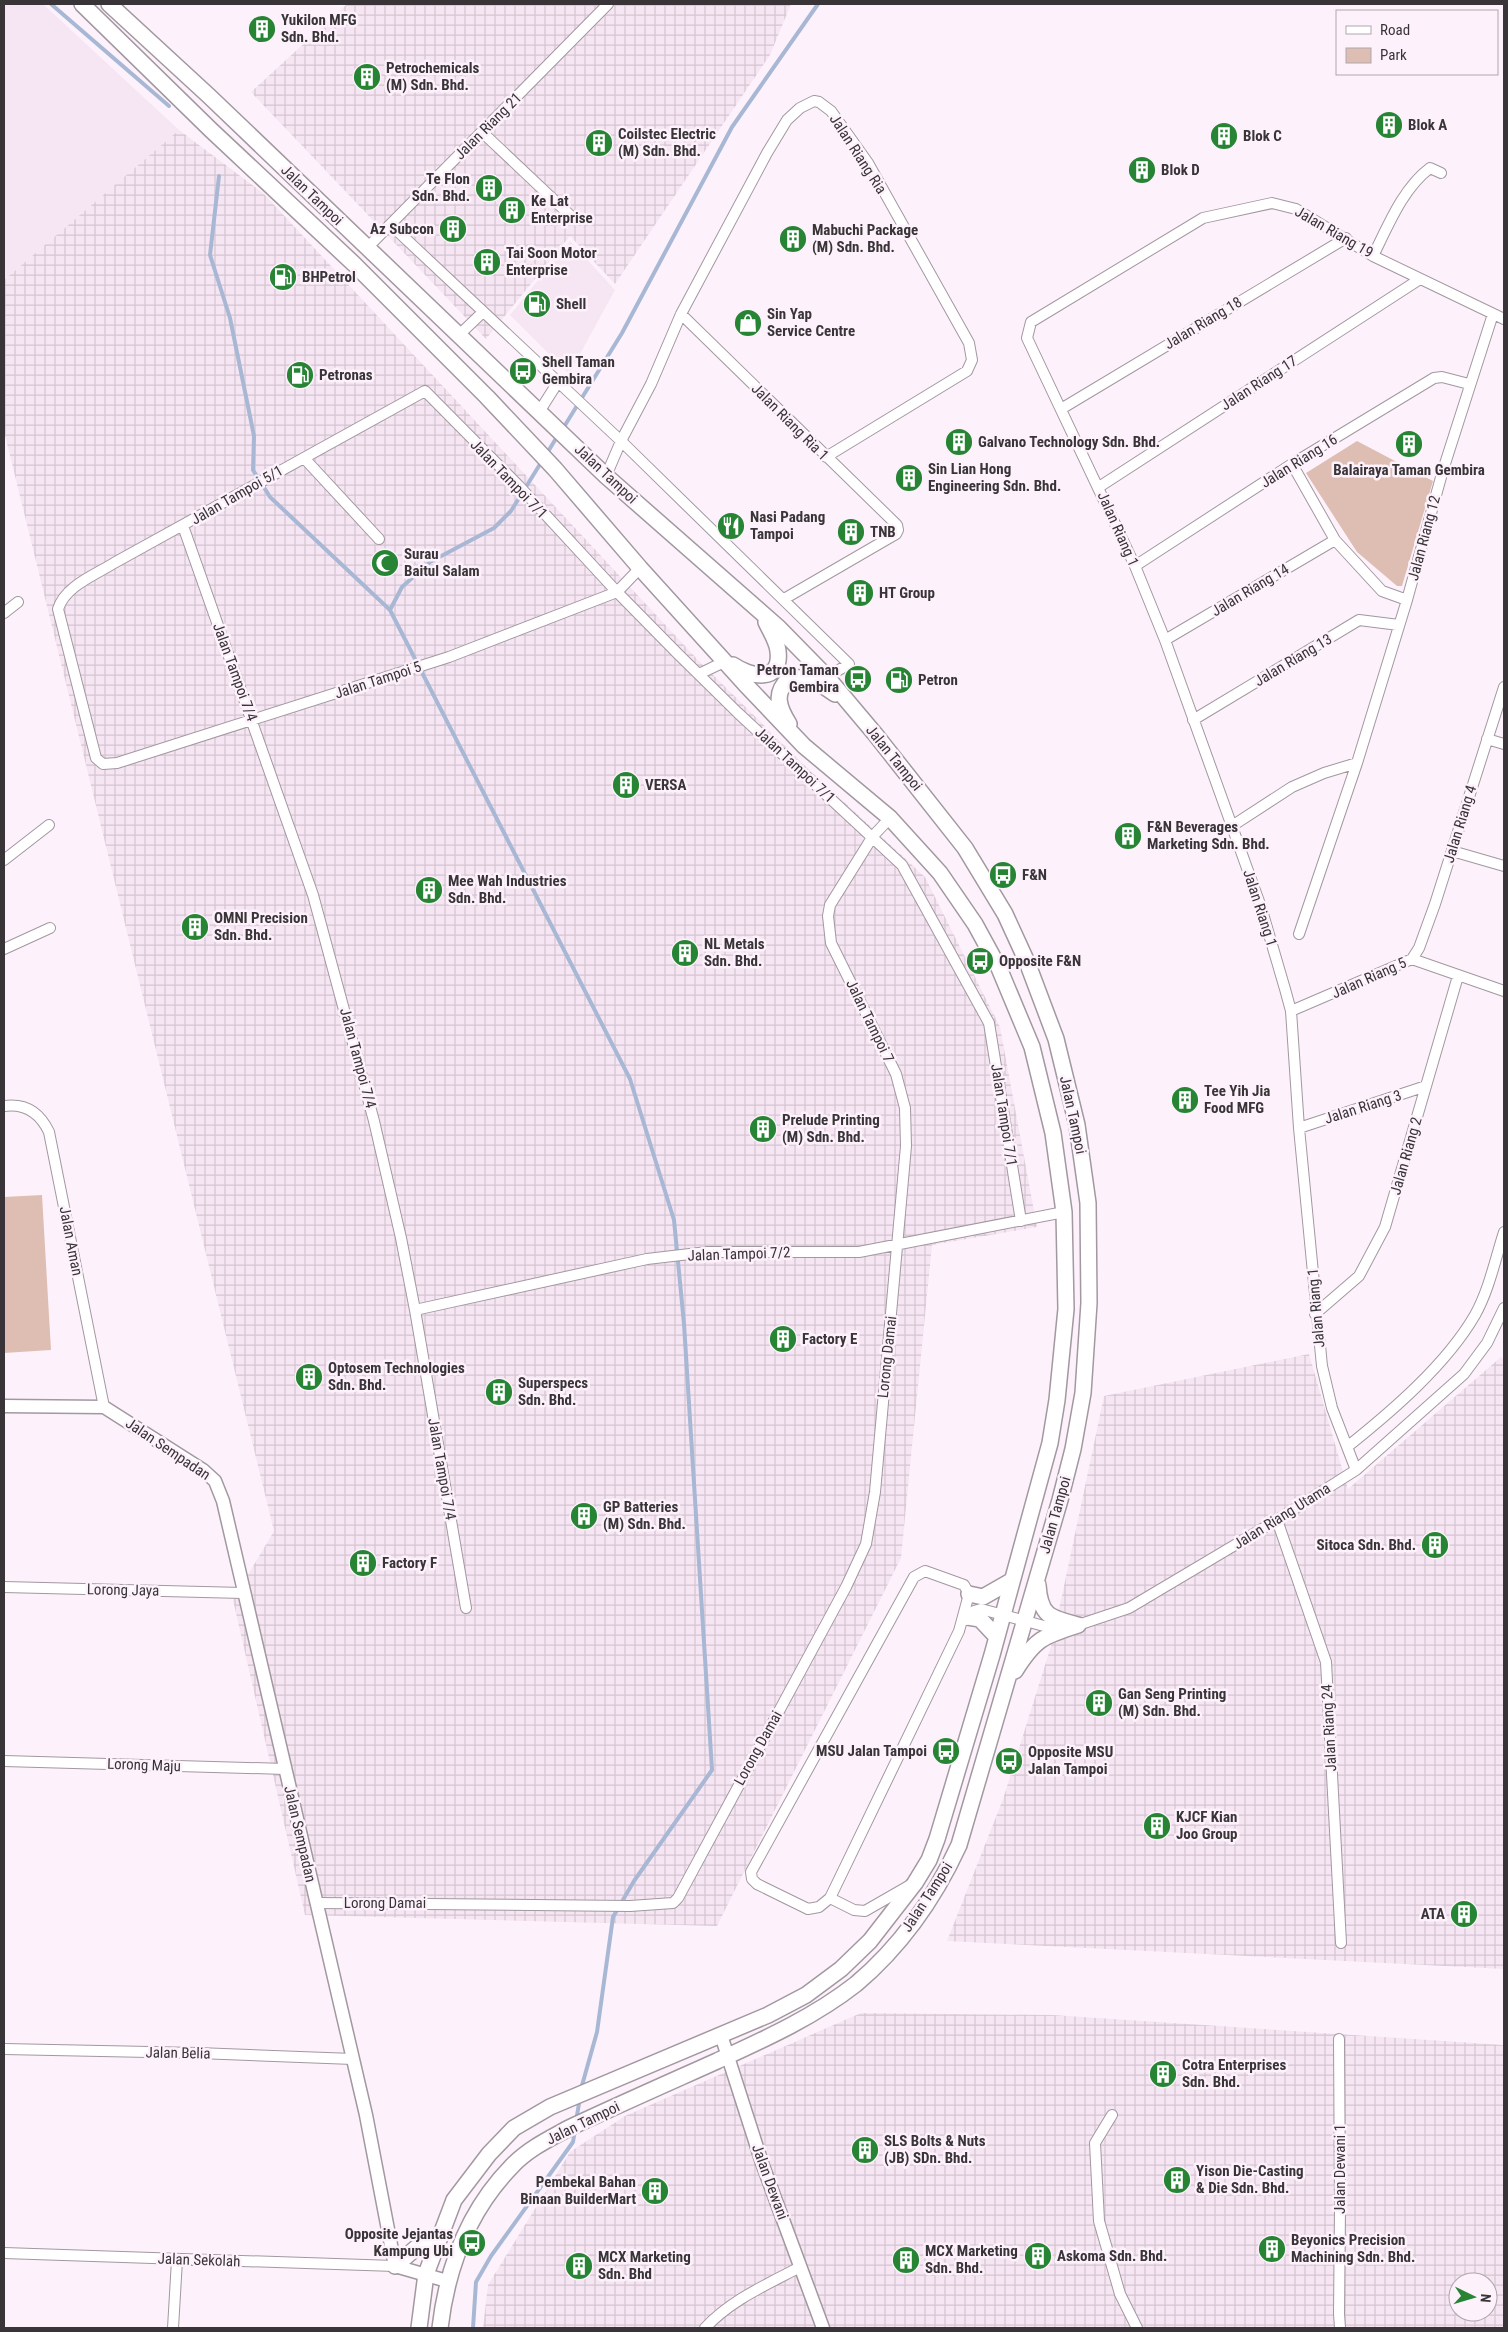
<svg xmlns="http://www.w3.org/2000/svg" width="1508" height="2332" font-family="'Roboto Condensed',sans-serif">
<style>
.built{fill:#f6e5f3}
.industrial{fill:url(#industrial-grid);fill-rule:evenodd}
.green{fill:#debeb2}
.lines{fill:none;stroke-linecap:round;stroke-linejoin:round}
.stream{stroke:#a8b8d4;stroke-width:4}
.minor-casing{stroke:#a298a0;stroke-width:12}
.tertiary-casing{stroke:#a298a0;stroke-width:15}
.primary-casing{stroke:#a298a0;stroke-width:18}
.minor{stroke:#fff;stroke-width:10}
.tertiary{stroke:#fff;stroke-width:12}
.primary{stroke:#fff;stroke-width:15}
.labels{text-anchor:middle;stroke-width:5;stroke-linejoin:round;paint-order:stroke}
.poi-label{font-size:15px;font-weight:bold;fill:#383437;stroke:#fdf2fb;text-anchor:start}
.street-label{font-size:15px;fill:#383437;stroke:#fdf2fb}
</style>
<defs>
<pattern id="industrial-grid" width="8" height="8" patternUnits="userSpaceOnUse" patternTransform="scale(1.25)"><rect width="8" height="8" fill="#f6e5f3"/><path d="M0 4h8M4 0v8" fill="none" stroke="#d4c5d1"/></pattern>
</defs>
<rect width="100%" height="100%" fill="#fdf2fb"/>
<!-- built -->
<path class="built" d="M4,4h39l136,126 -175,150z
M570,241l45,49 -46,84 -59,-59z"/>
<!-- industrial -->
<path class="industrial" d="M347,4h444l-21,51 -155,229 -45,-48 -84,103 -235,-247z
M179,130l84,63 435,467 104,103 123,114 75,150 37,200 -105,18 -31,313 -184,368 -412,-11 -72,-315 41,-69 -270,-1100v-151z
M1309,1354l39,135 153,-132 3,2v610l-557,-28 56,-142 49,-156 52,-247z
M861,2013l191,2 452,30v283h-1021l5,-43 82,-133 55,-36zM1458,2282h30v30h-30z"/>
<!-- green -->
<path class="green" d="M1357,441l76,40 -31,105h-5l-40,-34 -51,-79z
M42,1195l9,155 -47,3v-156z"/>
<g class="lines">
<!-- stream -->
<path class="stream" d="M51,4l118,102
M219,176l-9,79 20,63 24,118 -1,34 17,27 120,113 240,469 44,141 10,104 28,446 -78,111 -21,36 -16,115 -16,57
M562,430l60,-97 110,-206 86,-123
M546,455l12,-20
M390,610l12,-23 28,-25 64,-34 17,-17 31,-50
M576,2121l4,-23
M473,2328l3,-46 15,-26 82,-114 2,-12"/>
<defs>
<path id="minor" d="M482,132l91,86
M391,225l230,216 228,223 -22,13
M367,248l241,-244
M1373,256c15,-30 30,-68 57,-88l11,5
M681,314l216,211 1,5 -2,4 -112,65
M459,335l24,-23
M1061,409l285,-171
M539,412l19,-30
M304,458l75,81
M1292,464l43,76 47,51 25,9
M606,476l15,-35 30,-57 30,-70 86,-161 20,-33 13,-12 14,-7 5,1 12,9 37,52 101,180 3,17 -5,11 -141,86
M1099,487l321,-208
M183,526l130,369 61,226 27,117 14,72 51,298
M1135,566l157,-102 142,-86 8,-1 27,7
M640,568l-23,24 -168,65 -332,106 -14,1 -7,-6 -38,-149c7,-23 37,-34 56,-46l311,-172 94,95 98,106 61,62 60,59 164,152 87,158 32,198
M4,613l14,-11
M1165,640l170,-100
M699,674l25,-12
M1193,720l166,-100 40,5
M1487,739l17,5
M1232,826l60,-39 32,-14 33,-10
M1452,851l52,15
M4,860l45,-35
M1299,934l58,-171 50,-163 36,-130 50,-156
M4,949l46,-21
M1412,959l7,-11 16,-44 69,-217
M1291,1011l121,-52 92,32
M4,1106c22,-3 36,7 45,26l55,275
M1299,1128l127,-42
M415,1310l232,-51 60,-7h152l205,-40
M1315,1314l44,-38 26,-49 73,-251
M1347,1447c44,-35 99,-82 128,-132 14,-25 20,-55 29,-83
M1356,1470l-24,-62 -10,-42 -23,-238 -8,-117 -6,-22 -24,-82 -96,-267 -30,-74 -108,-228 4,-16 172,-104 69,-15 24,6 77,47 131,63
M1277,1520l49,142 15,281
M925,1571l39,14 5,9 -10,37 -129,267 -11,9 -11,2 -51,-25 -5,-5 -1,-7 163,-295z
M4,1587l239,6
M966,1620l8,-9 7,-2 63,17 34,-1 51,-17 148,-88 79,-50 108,-96 23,-31 17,-35
M4,1761l281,8
M830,1898l24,12 11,1 47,-27
M317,1903l313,3 43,-3 5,-5 168,-311 20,-43 9,-52 31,-346 -1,-38 -9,-34 -65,-131 -3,-27 2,-11 43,-69 17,-18
M1339,2039l1,168 -1,107 1,14
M4,2049l194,4 155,6
M1112,2115l-17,28 4,78 21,73 17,34
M4,2253l391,13
M173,2328l4,-68
M705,2328c26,-28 61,-43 95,-61"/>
<path id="tertiary" d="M4,1406l100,1 99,63 12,11 8,20 143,614 29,151 52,15
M721,2035l41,128 61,165"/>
<path id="primary" d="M82,4l129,126 143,134 133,133 68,72 85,99 105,116 59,62 86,72 50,55 35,51 24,44 33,79 21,86 11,79 2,97 -9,91 -7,43 -58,212 -55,184 -8,21 -14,23 -45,58 -29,28 -35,26 -38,20 -218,92 -36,21 -25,26 -35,46 -28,74 -7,54
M109,4l100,92 397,380 173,152 48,49 48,57 90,114 40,66 22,48 29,77 21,86 11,78 1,100 -6,90 -10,56 -13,51 -101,345c-24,52 -59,102 -103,139 -42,33 -91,55 -139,77 -49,22 -99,44 -148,67 -20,11 -41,21 -57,38 -43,44 -65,102 -72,162
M733,665c17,12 49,19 45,-14 -1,-10 -8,-20 -12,-29
M789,724c-10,-16 -16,-31 0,-45 18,-5 32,5 46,15
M1038,1585c2,31 12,33 40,40
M969,1594l14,3 28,-16
M968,1617l12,2 16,17
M1015,1671c20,-32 28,-35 63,-46
M395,2266l21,-18 23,-11"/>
</defs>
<!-- minor casing -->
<use href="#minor" class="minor-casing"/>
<!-- tertiary casing -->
<use href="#tertiary" class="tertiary-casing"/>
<!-- primary casing -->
<use href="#primary" class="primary-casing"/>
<!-- minor -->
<use href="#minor" class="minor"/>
<!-- tertiary -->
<use href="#tertiary" class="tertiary"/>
<!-- primary -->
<use href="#primary" class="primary"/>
</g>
<!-- icons -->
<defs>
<symbol id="building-disc" viewBox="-11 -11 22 22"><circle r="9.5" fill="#278435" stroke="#fdf2fb"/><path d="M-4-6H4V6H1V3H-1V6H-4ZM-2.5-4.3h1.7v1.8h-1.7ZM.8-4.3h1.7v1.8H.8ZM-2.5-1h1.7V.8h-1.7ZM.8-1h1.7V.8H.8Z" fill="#fff"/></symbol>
<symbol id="fuel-disc" viewBox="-11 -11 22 22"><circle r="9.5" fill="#278435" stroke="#fdf2fb"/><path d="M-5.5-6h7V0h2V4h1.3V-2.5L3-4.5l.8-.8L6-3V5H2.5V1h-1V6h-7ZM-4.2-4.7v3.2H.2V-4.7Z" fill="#fff"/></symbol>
<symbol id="shop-disc" viewBox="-11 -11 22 22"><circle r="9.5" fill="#278435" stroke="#fdf2fb"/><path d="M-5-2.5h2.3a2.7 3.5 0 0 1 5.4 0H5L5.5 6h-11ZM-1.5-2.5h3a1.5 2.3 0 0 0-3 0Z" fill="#fff"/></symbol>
<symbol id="bus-disc" viewBox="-11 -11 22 22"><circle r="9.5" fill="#278435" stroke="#fdf2fb"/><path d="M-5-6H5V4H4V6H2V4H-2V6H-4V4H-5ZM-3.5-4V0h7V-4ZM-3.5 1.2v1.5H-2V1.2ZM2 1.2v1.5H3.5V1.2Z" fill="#fff"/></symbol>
<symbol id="restaurant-disc" viewBox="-11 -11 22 22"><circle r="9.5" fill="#278435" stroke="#fdf2fb"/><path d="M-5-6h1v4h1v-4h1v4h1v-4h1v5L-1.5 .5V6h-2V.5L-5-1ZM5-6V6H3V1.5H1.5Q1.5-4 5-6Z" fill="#fff"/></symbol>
<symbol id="mosque-disc" viewBox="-11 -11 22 22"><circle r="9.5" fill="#278435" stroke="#fdf2fb"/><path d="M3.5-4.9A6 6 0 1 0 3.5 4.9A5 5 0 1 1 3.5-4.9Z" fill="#fff"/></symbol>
</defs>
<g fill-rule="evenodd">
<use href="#building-disc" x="246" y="13" width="32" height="32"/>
<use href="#building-disc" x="351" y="61" width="32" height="32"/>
<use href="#building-disc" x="1373" y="109" width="32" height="32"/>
<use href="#building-disc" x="1208" y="120" width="32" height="32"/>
<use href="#building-disc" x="583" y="127" width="32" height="32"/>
<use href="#building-disc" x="1126" y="154" width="32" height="32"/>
<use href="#building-disc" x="473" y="172" width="32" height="32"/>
<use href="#building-disc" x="496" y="194" width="32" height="32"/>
<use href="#building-disc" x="437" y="213" width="32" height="32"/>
<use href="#building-disc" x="777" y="223" width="32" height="32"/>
<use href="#building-disc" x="471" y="246" width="32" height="32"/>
<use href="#fuel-disc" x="267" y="261" width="32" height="32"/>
<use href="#fuel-disc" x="521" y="288" width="32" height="32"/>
<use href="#shop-disc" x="732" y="307" width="32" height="32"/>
<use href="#bus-disc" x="507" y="355" width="32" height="32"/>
<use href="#fuel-disc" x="284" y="359" width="32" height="32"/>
<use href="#building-disc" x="943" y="426" width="32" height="32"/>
<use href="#building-disc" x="1393" y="428" width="32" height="32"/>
<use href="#building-disc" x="893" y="462" width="32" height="32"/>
<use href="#restaurant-disc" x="715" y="510" width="32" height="32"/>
<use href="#building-disc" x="835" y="516" width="32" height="32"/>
<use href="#mosque-disc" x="369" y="547" width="32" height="32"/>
<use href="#building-disc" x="844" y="577" width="32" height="32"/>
<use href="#bus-disc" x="842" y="663" width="32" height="32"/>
<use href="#fuel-disc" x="883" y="664" width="32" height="32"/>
<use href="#building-disc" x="610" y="769" width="32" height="32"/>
<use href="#building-disc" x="1112" y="820" width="32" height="32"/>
<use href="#bus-disc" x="987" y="859" width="32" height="32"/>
<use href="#building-disc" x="413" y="874" width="32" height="32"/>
<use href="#building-disc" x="179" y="911" width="32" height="32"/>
<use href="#building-disc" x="669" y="937" width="32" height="32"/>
<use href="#bus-disc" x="964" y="945" width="32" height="32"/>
<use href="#building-disc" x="1169" y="1084" width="32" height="32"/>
<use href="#building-disc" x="747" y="1113" width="32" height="32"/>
<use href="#building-disc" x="767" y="1323" width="32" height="32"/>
<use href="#building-disc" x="293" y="1361" width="32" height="32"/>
<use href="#building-disc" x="483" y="1376" width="32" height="32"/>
<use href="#building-disc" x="568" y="1500" width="32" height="32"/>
<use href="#building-disc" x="1419" y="1529" width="32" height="32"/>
<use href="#building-disc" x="347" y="1547" width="32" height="32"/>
<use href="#building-disc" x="1083" y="1687" width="32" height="32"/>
<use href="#bus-disc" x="930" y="1735" width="32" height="32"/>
<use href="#bus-disc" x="993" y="1745" width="32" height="32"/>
<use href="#building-disc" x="1141" y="1810" width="32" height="32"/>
<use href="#building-disc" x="1448" y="1898" width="32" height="32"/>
<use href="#building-disc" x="1147" y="2058" width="32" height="32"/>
<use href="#building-disc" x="849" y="2134" width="32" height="32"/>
<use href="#building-disc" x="1161" y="2164" width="32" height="32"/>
<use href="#building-disc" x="639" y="2175" width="32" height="32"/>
<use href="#bus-disc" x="456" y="2227" width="32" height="32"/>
<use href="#building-disc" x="1256" y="2233" width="32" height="32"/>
<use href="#building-disc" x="1022" y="2240" width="32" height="32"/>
<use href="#building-disc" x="890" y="2244" width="32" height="32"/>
<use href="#building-disc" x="563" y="2250" width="32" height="32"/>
</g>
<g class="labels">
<!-- poi labels -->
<g class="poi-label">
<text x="281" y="25">Yukilon MFG<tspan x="281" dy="17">Sdn. Bhd.</tspan></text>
<text x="386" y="73">Petrochemicals<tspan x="386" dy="17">(M) Sdn. Bhd.</tspan></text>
<text x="1408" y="130">Blok A</text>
<text x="618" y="139">Coilstec Electric<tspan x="618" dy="17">(M) Sdn. Bhd.</tspan></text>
<text x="1243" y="141">Blok C</text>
<text x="1161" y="175">Blok D</text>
<text x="470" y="184" text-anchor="end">Te Flon<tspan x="470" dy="17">Sdn. Bhd.</tspan></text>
<text x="531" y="206">Ke Lat<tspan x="531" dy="17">Enterprise</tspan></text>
<text x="434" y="234" text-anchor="end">Az Subcon</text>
<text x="812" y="235">Mabuchi Package<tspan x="812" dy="17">(M) Sdn. Bhd.</tspan></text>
<text x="506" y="258">Tai Soon Motor<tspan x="506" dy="17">Enterprise</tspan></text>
<text x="302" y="282">BHPetrol</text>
<text x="556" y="309">Shell</text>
<text x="767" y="319">Sin Yap<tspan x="767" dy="17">Service Centre</tspan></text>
<text x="542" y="367">Shell Taman<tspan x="542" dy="17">Gembira</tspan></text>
<text x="319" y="380">Petronas</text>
<text x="978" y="447">Galvano Technology Sdn. Bhd.</text>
<text x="928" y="474">Sin Lian Hong<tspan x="928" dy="17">Engineering Sdn. Bhd.</tspan></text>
<text x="1409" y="475" text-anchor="middle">Balairaya Taman Gembira</text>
<text x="750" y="522">Nasi Padang<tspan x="750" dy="17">Tampoi</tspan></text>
<text x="870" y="537">TNB</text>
<text x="404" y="559">Surau<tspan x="404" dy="17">Baitul Salam</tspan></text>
<text x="879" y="598">HT Group</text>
<text x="839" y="675" text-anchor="end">Petron Taman<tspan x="839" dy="17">Gembira</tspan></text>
<text x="918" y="685">Petron</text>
<text x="645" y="790">VERSA</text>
<text x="1147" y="832">F&amp;N Beverages<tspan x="1147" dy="17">Marketing Sdn. Bhd.</tspan></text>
<text x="1022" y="880">F&amp;N</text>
<text x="448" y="886">Mee Wah Industries<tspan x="448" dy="17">Sdn. Bhd.</tspan></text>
<text x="214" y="923">OMNI Precision<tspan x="214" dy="17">Sdn. Bhd.</tspan></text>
<text x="704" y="949">NL Metals<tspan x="704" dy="17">Sdn. Bhd.</tspan></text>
<text x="999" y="966">Opposite F&amp;N</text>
<text x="1204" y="1096">Tee Yih Jia<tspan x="1204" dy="17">Food MFG</tspan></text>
<text x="782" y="1125">Prelude Printing<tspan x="782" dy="17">(M) Sdn. Bhd.</tspan></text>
<text x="802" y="1344">Factory E</text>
<text x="328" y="1373">Optosem Technologies<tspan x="328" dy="17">Sdn. Bhd.</tspan></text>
<text x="518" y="1388">Superspecs<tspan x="518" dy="17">Sdn. Bhd.</tspan></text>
<text x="603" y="1512">GP Batteries<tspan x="603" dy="17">(M) Sdn. Bhd.</tspan></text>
<text x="1416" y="1550" text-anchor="end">Sitoca Sdn. Bhd.</text>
<text x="382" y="1568">Factory F</text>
<text x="1118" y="1699">Gan Seng Printing<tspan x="1118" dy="17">(M) Sdn. Bhd.</tspan></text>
<text x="927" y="1756" text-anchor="end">MSU Jalan Tampoi</text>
<text x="1028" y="1757">Opposite MSU<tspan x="1028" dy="17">Jalan Tampoi</tspan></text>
<text x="1176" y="1822">KJCF Kian<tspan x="1176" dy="17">Joo Group</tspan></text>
<text x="1445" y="1919" text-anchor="end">ATA</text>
<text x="1182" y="2070">Cotra Enterprises<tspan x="1182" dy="17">Sdn. Bhd.</tspan></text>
<text x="884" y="2146">SLS Bolts &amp; Nuts<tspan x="884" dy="17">(JB) SDn. Bhd.</tspan></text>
<text x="1196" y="2176">Yison Die-Casting<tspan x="1196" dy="17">&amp; Die Sdn. Bhd.</tspan></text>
<text x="636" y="2187" text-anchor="end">Pembekal Bahan<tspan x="636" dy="17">Binaan BuilderMart</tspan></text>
<text x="453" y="2239" text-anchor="end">Opposite Jejantas<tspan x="453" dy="17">Kampung Ubi</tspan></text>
<text x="1291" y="2245">Beyonics Precision<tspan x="1291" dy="17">Machining Sdn. Bhd.</tspan></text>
<text x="925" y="2256">MCX Marketing<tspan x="925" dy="17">Sdn. Bhd.</tspan></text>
<text x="1057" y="2261">Askoma Sdn. Bhd.</text>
<text x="598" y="2262">MCX Marketing<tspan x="598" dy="17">Sdn. Bhd</tspan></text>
</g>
<!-- street labels -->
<g class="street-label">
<text transform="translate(488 126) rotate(-45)" y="5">Jalan Riang 21</text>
<text transform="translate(858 154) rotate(57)" y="5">Jalan Riang Ria</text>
<text transform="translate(312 195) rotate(44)" y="5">Jalan Tampoi</text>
<text transform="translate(1334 232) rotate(30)" y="5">Jalan Riang 19</text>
<text transform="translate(1203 323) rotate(-31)" y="5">Jalan Riang 18</text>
<text transform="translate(1259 383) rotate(-33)" y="5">Jalan Riang 17</text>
<text transform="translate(790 422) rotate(45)" y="5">Jalan Riang Ria 1</text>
<text transform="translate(1299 461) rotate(-32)" y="5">Jalan Riang 16</text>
<text transform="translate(606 474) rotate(43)" y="5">Jalan Tampoi</text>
<text transform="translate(509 479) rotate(46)" y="5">Jalan Tampoi 7/1</text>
<text transform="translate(237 495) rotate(-30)" y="5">Jalan Tampoi 5/1</text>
<text transform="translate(1118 529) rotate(66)" y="5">Jalan Riang 1</text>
<text transform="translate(1424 538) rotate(-75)" y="5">Jalan Riang 12</text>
<text transform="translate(1250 590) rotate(-31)" y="5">Jalan Riang 14</text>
<text transform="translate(1293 660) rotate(-31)" y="5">Jalan Riang 13</text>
<text transform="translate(235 672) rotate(70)" y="5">Jalan Tampoi 7/4</text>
<text transform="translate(378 680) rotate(-18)" y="5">Jalan Tampoi 5</text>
<text transform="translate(894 758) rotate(51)" y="5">Jalan Tampoi</text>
<text transform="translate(795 765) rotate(43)" y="5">Jalan Tampoi 7/1</text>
<text transform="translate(1460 824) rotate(-73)" y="5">Jalan Riang 4</text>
<text transform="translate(1260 908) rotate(72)" y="5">Jalan Riang 1</text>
<text transform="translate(1369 978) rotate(-24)" y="5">Jalan Riang 5</text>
<text transform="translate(870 1021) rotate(64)" y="5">Jalan Tampoi 7</text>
<text transform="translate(358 1058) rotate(75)" y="5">Jalan Tampoi 7/4</text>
<text transform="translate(1363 1107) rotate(-18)" y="5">Jalan Riang 3</text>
<text transform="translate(1004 1115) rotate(81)" y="5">Jalan Tampoi 7/1</text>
<text transform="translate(1073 1115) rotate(78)" y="5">Jalan Tampoi</text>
<text transform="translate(1406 1156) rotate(-74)" y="5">Jalan Riang 2</text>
<text transform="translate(71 1241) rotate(79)" y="5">Jalan Aman</text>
<text transform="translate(739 1254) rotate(-2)" y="5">Jalan Tampoi 7/2</text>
<text transform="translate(1316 1308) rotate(-95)" y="5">Jalan Riang 1</text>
<text transform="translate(887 1357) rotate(-84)" y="5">Lorong Damai</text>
<text transform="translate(168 1449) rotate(34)" y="5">Jalan Sempadan</text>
<text transform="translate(442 1469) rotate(80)" y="5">Jalan Tampoi 7/4</text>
<text transform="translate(1055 1515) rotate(-74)" y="5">Jalan Tampoi</text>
<text transform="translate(1282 1516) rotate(-32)" y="5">Jalan Riang Utama</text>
<text transform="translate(123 1590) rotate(1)" y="5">Lorong Jaya</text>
<text transform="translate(1329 1728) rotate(-93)" y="5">Jalan Riang 24</text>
<text transform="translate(758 1748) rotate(-61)" y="5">Lorong Damai</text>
<text transform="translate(144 1765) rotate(2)" y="5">Lorong Maju</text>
<text transform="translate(300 1834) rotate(77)" y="5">Jalan Sempadan</text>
<text transform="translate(927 1897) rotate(-57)" y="5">Jalan Tampoi</text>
<text x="385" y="1908">Lorong Damai</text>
<text transform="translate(178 2053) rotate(1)" y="5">Jalan Belia</text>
<text transform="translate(583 2123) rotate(-26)" y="5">Jalan Tampoi</text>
<text transform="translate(1340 2169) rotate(-90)" y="5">Jalan Dewani 1</text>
<text transform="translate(770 2182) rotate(70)" y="5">Jalan Dewani</text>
<text transform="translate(199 2260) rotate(2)" y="5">Jalan Sekolah</text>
</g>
</g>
<!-- border -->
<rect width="1508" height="2332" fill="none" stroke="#383437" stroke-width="10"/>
<!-- legend -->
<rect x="1336" y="10" width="162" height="65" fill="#fdf2fb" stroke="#aea6ad"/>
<rect x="1346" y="26" width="25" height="8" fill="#ffffff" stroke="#aea6ad"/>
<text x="1380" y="35" font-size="15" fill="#383437">Road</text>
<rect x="1346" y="48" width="25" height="15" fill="#debeb2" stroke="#aea6ad"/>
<text x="1380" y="60" font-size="15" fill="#383437">Park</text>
<!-- north arrow -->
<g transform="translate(1473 2297) rotate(95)"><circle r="24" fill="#fdf2fb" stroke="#aea6ad"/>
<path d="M0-4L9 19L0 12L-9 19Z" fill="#278435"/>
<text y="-8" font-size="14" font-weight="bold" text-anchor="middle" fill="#383437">N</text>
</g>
</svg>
